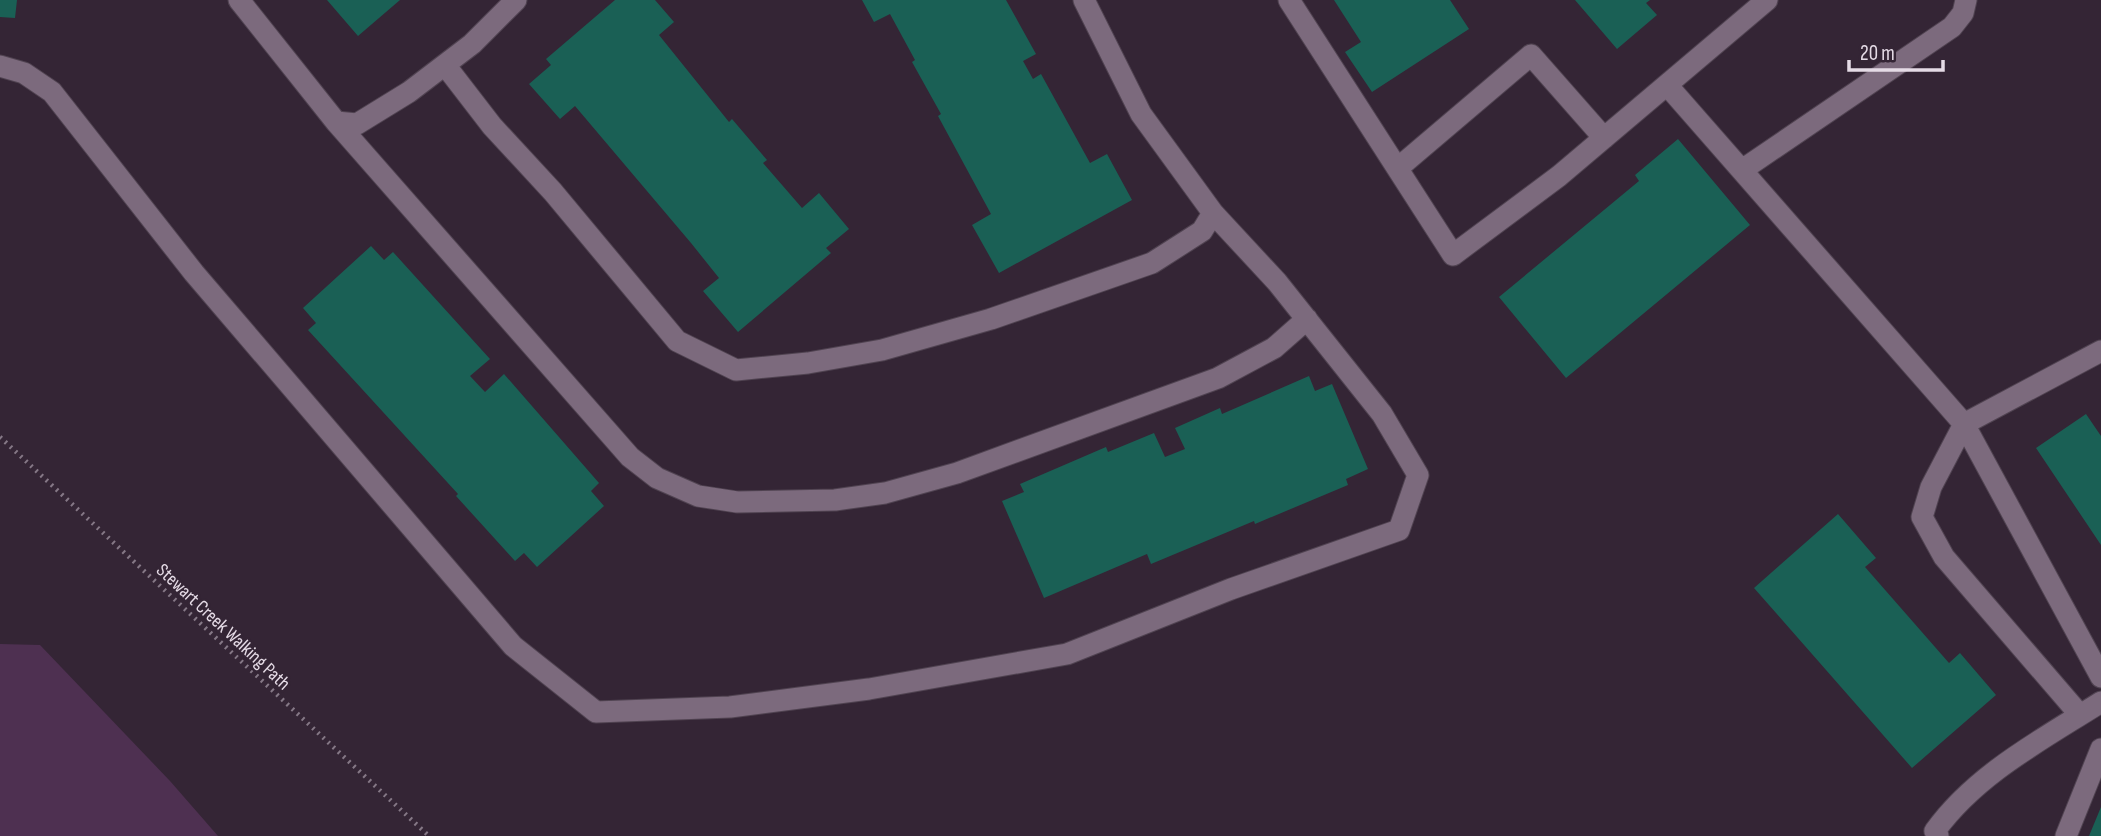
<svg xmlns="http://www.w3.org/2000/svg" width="2101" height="836" font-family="'Sofia Sans Condensed',sans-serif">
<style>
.green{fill:#4e3051}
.building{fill:#1a6055}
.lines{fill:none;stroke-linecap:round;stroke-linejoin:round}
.minor-casing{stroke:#504351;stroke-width:23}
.path{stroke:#857886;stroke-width:4.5;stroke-dasharray:2 5;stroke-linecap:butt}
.minor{stroke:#7c6a7d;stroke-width:21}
.labels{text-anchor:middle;stroke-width:5;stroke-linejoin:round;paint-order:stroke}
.street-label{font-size:19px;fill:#e5dbe6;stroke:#342535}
</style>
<rect width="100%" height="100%" fill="#342535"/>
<!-- green -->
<path class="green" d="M0,644l40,1 130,136 48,55h-218z"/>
<!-- building -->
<path class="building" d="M0,0h17l-2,18 -15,-1z
M327,0h73l-42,36z
M615,0h40l19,22 -15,13 70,87 3,-3 35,41 -4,3 39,45 17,-15 30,36 -23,19 5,5 -93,79 -35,-41 16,-13 -28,-35 -116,-137 -15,13 -31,-35 22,-19 -5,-6z
M862,0h144l30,54 -13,7 10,18 8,-5 49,89 17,-9 25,46 -133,73 -27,-48 19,-11 -53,-98 3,-2 -29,-52 3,-2 -25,-46 -16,8z
M1334,0h116l19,29 -97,63 -27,-40 16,-10z
M1575,0h75l-4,3 11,12 -40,34z
M1678,139l72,86 -184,153 -67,-81 140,-116 -4,-6z
M371,246l13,14 9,-8 97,107 -20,17 15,16 19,-18 95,109 -8,8 13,15 -67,61 -13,-14 -9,8 -59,-65 2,-2 -150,-164 8,-7 -13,-15z
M1309,376l6,15 17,-7 36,85 -22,10 2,6 -93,39 -1,-3 -103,43 -4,-10 -103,44 -42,-97 22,-9 -4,-8 86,-37 2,5 46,-19 11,24 20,-8 -10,-21 45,-20 2,6z
M2086,414l15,22v109l-65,-97z
M1838,514l38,44 -11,9 84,96 11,-10 36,42 -84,73 -158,-180z
M2101,807v29h-12z"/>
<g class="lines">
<defs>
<path id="minor" d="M239,0l97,122 21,2 52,-32 63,-48 44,-44
M1289,0l164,255 106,-79 208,-176
M445,65l47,61 61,66 124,149 59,29 72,-7 74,-13 109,-31 161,-56 50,-32 11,-18 -72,-99 -57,-114
M0,66l24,7 28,19 142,181 319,373 83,66 134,-5 139,-18 198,-35 164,-65 168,-59 19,-55 -36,-61 -105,-132 -64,-69
M1667,85l297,339 137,253
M336,122l294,335 27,21 41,18 39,6 98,-2 50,-7 72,-20 261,-95 56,-30 33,-29
M1398,168l133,-113 73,83
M1742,170l210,-143 11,-14 3,-13
M2080,715l-136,-158 -22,-40 9,-30 33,-63 137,-73
M1938,836l-3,-5c41,-57 108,-92 166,-129
M2066,836l35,-87"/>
</defs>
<!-- minor casing -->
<use href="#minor" class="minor-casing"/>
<!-- path -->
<path class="path" d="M0,437l429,399"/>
<!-- minor -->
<use href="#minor" class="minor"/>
</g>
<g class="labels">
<!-- street labels -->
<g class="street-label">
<text transform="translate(224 626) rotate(43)" y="7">Stewart Creek Walking Path</text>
</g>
</g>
<!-- scale -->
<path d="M1849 60v10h94v-10" fill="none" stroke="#e5dbe6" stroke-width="3.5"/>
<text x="1860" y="60" font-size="21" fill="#e5dbe6" stroke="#342535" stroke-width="5" paint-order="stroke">20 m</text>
</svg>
